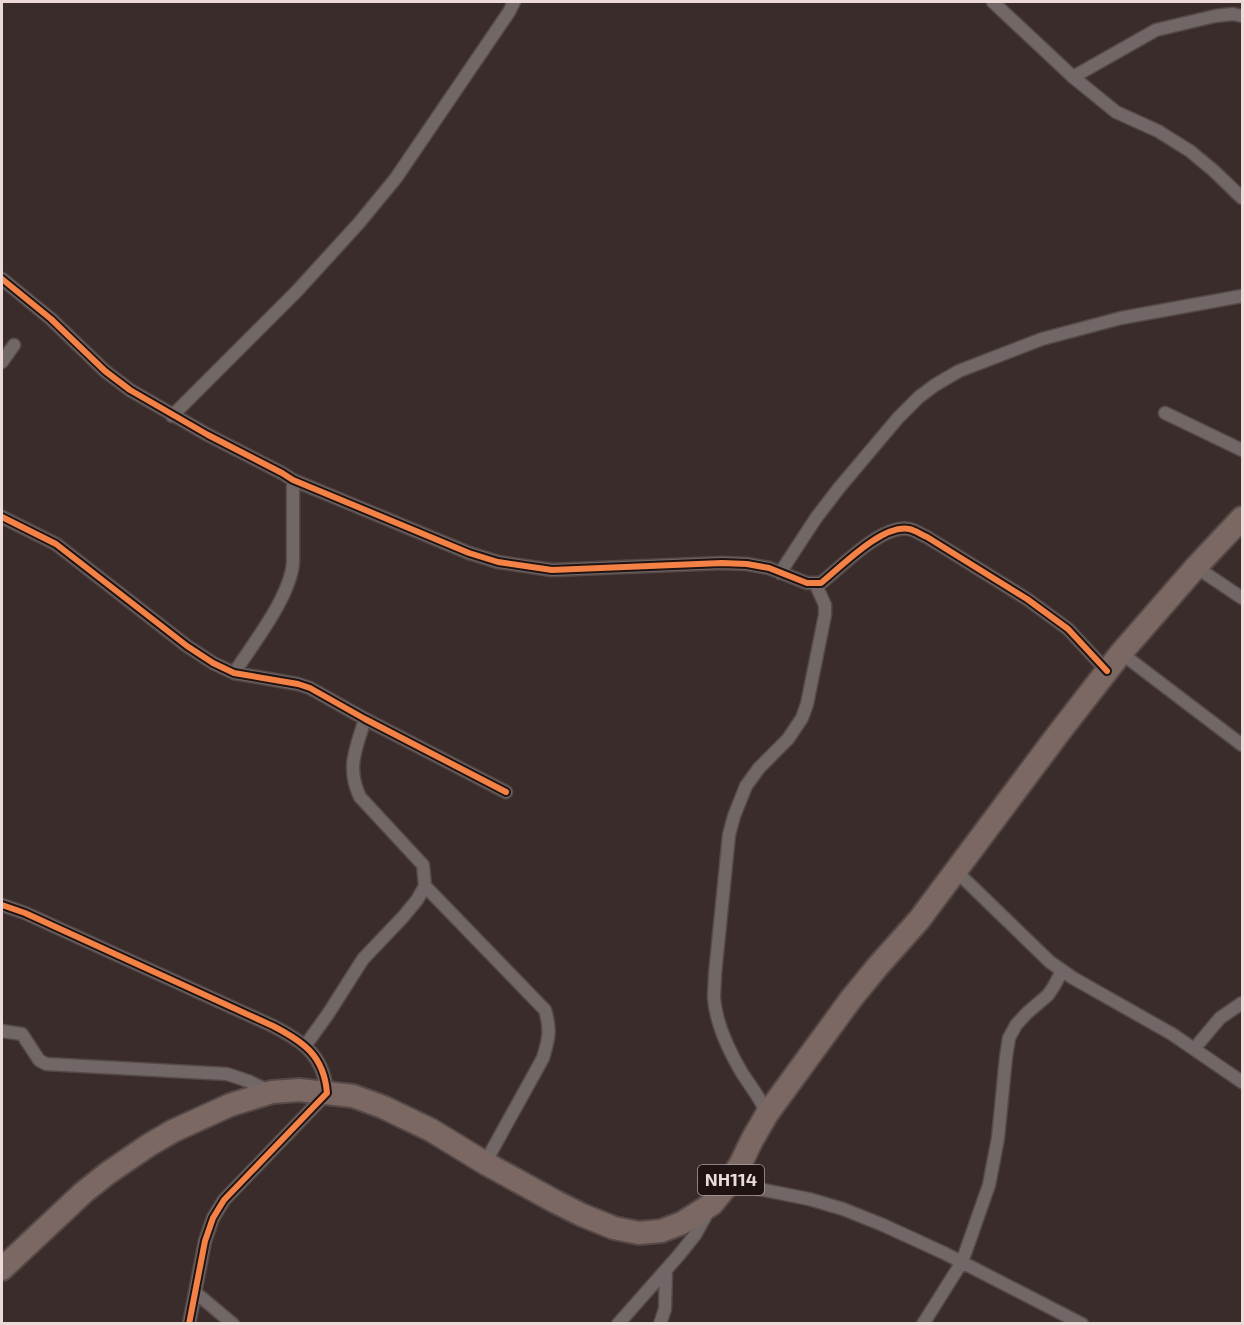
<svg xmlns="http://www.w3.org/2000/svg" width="1244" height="1325" font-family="'Exo 2',sans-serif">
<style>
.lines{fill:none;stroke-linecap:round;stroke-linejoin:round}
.street-casing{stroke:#554948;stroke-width:15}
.highway-casing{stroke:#554948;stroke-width:26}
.street{stroke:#716766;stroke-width:12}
.highway{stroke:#7b6863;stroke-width:22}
.cycleway-casing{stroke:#1f1413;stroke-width:10}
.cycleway{stroke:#f48246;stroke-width:6}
.labels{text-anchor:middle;stroke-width:4.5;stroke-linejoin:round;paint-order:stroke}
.shield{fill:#1f1413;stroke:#ae9f9e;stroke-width:1.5}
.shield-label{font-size:18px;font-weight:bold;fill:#ecdad9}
</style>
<rect width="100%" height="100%" fill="#3a2c2b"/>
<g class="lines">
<defs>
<path id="street" d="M993,2l80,75 43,35 42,19 32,20 24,20 28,27
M1073,77l83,-47 59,-14 18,-2 9,2
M2,279l49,40 54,52 25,19 78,45 74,38 11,7 176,73 29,9 54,8 170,-7 25,1 22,4 38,15h14c20,-16 61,-59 88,-54 6,1 13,6 18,8l100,62 41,30 39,42
M2,362l12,-17
M1165,413l77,37
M172,416l125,-125 62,-68 37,-45 113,-166 5,-10
M2,517l54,27 131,102 26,17 21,10 64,11 12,4 55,31 141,73
M1196,567l46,31
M780,573l36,-55 23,-30 59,-70 21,-21 16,-12 24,-14 83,-32 79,-21 121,-22
M1121,653l121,92
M234,673c19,-29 56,-76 59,-110v-83
M956,871l94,91 23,16 99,56 70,48
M425,886l120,124c6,20 4,28 -2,48l-58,105
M2,905l23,8 248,113c31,16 51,30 54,67l-103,107 -11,18 -8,23 -16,83
M2,1031l20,3 17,26 7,4 181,10 21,7 21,10
M305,1046l23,-32 35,-55 40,-42 14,-17 8,-14 -2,-21 -63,-68c-14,-30 -4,-48 5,-78
M1194,1049l26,-31 22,-15
M767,1114c-6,-15 -16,-27 -25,-41 -13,-22 -26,-49 -28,-75 0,-8 1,-16 1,-24l14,-139 5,-19 12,-30 13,-18 29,-29 14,-21 5,-14 18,-89v-10l-10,-22
M729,1183l80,16 34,10 40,16 61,28 138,71
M195,1292l38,32
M618,1324l61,-69 16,-20 14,-25
M660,1324l5,-15 1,-39
M923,1324l39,-62 27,-77 9,-47 8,-81 3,-19 7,-13 11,-12 21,-18 6,-9 8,-15"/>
<path id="highway" d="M2,1269l82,-77 24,-19 41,-28 24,-14 57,-26 42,-13 27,-2 54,6 30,11 48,23 54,33 71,39 26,13 32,13 25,5 22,-2 21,-8 30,-19 17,-21 12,-20 11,-23 15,-26 84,-115 27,-33 41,-46 139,-186 63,-81 75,-86 46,-49"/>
</defs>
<!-- street casing -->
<use href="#street" class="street-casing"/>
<!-- highway casing -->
<use href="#highway" class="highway-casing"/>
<!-- street -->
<use href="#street" class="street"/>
<!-- highway -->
<use href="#highway" class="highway"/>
<defs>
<path id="cycleway" d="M2,279l49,40 54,52 25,19 78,45 74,38 11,7 176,73 29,9 54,8 170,-7 25,1 22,4 38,15h14c20,-16 61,-59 88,-54 6,1 13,6 18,8l100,62 41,30 39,42
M2,517l54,27 131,102 26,17 21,10 64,11 12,4 55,31 141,73
M2,905l23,8 248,113c31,16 51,30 54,67l-103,107 -11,18 -8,23 -16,83"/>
</defs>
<!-- cycleway casing -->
<use href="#cycleway" class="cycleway-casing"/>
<!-- cycleway -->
<use href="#cycleway" class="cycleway"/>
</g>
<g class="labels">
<!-- shield labels -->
<rect class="shield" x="698" y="1165" width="66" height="30" rx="4.5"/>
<g class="shield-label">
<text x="731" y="1186">NH114</text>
</g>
</g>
<!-- border -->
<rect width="1244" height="1325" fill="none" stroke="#ecdad9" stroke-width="6"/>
</svg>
